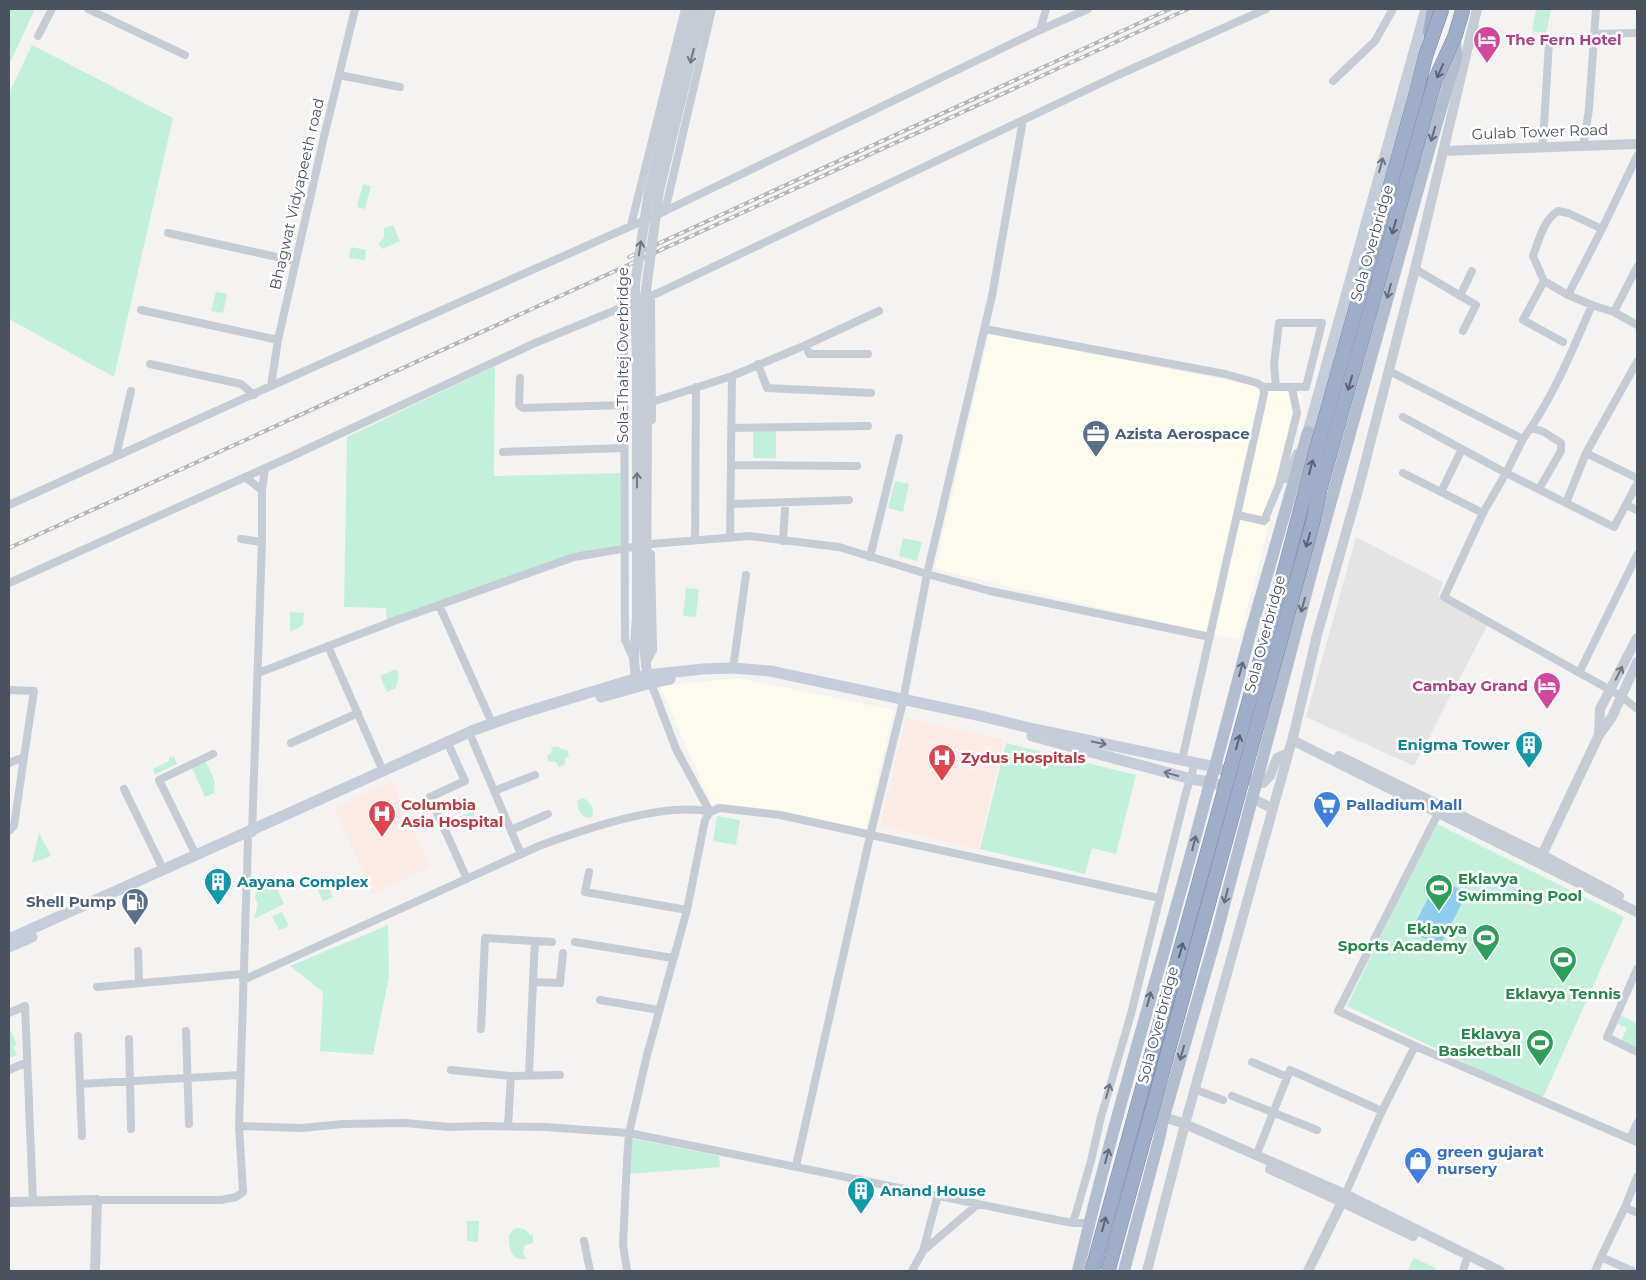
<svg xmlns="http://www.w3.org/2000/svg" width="1646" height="1280" font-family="Montserrat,sans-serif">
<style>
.commercial{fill:#fdfaee}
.education{fill:#e5e4e4}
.medical{fill:#fceae5}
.green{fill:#c2f0db}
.water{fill:#90cced}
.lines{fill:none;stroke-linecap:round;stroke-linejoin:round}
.trunk-casing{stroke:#7688ac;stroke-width:15}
.minor{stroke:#c6ccd6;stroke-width:8}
.tertiary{stroke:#c6ccd6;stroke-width:10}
.secondary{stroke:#c5ccda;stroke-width:11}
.primary{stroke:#b2bdd0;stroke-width:12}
.trunk{stroke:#9eadc8;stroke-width:14}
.rail-casing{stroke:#b4b6bc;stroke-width:4}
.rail{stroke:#fff;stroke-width:2;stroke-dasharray:5.5;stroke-linecap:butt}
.trunk-bridge-casing{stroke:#7688ac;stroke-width:15;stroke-linecap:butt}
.tertiary-bridge{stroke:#c6ccd6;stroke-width:10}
.trunk-bridge{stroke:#9eadc8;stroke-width:14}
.oneway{stroke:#6f7783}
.oneway2{stroke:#5b6475}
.oneway3{stroke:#646d7c}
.oneway4{stroke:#6f7785}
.labels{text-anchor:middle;stroke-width:5;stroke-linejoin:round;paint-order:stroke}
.hotel-label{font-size:15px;font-weight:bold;fill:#b23c85;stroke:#fff;text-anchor:start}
.street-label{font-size:15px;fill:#4a5260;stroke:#fff}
.service-label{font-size:15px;font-weight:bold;fill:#4e5e75;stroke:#fff;text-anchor:start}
.culture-label{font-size:15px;font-weight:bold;fill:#0d838f;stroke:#fff;text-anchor:start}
.health-label{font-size:15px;font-weight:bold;fill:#be3a42;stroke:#fff;text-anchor:start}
.shop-label{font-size:15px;font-weight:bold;fill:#366cbe;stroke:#fff;text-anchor:start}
.leisure-label{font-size:15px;font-weight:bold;fill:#27864d;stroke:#fff;text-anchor:end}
</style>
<rect width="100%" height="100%" fill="#f4f3f2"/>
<!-- commercial -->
<path class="commercial" d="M989,334l314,61 -64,245 -304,-71z
M737,678l157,32 -28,119 -79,-17 -71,-9 -4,3 -52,-120z"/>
<!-- education -->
<path class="education" d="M1356,537l87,45 -5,14 50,28 -74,142 -108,-49z"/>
<!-- medical -->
<path class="medical" d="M906,718l98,22 -26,110 -98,-25z
M392,781l38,86 -57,27 -39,-86z"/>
<!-- green -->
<path class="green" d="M9,9h26l-26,56z
M1536,9l15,1 -5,24 -14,-3z
M32,45l141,73 -59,259 -105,-58v-226z
M363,184l8,2 -6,23 -8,-2z
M393,225l7,16 -18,8 -4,-5 6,-6v-10z
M351,247l15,3 -1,10 -16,-2z
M216,292l11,2 -4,19 -12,-2z
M495,366l-1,110 127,-3v74l-47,8 -187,67 -1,-14 -42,-1 3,-170z
M753,431h23v27h-23z
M895,481l14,3 -6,28 -15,-4z
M903,538l19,4 -5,19 -18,-5z
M686,588l13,1 -3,28 -13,-1z
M290,612l14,1 -1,12 -13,7z
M396,669l3,5 -3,14 -9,4 -7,-16z
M1006,743l130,32 -20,79 -24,-6 -7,26 -105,-25z
M558,746l3,3 6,1 2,6 -4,3v5l-6,3 -4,-6 -6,1 -2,-6 5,-4 -1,-4z
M174,756l3,8 -22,10 -2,-5 16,-8v-3z
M206,762l9,20 -1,11 -9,4 -13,-29z
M582,798c8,2 13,11 10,19 -10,3 -14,-7 -15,-16z
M473,811l4,10 -19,8 -4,-10z
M717,816l23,4 -4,25 -23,-4z
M1435,823l189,94 -82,183 -195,-94z
M39,833l12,23 -19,7z
M273,880l11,24 -30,15 4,-15 -3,-6 2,-15z
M327,883l6,14 -10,4 -6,-13z
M282,912l7,14 -10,4 -7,-14z
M388,925l1,52 -16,78 -53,-4 3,-59 -33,-26z
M1620,1015l17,8v27l-17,-7 7,-15 -11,-5z
M9,1027l8,18 -3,1 3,9 -8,3z
M631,1138l88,18 1,11 -91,7z
M467,1221h12l-1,21 -11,-1z
M518,1228l8,2 4,5h3v8l-8,2 -2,7 1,4 3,2c-15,6 -19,-11 -18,-23l5,-6z
M1414,1258l22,10 -1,3h-28z"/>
<!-- water -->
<path class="water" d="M1438,878l29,15 -27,53 -29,-14z"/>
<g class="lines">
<defs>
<path id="trunk" d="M1430,32l4,-23"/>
</defs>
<!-- trunk casing -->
<use href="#trunk" class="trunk-casing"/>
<!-- minor -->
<path class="minor" d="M88,9l97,46
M1040,30l48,-21
M1594,34l43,-1
M38,36l14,-27
M339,75l61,12
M1333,81l42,-40 18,-32
M1584,141l5,-32 7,-100
M1543,142l6,-100
M665,211l47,-202
M631,225l54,-216
M168,233l127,28
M1637,267l-23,45 23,13
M1415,269l61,36 -13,26
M1544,281l-21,39 40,22
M651,295l1,125
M1568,295l34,-66 35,-73
M1460,296l12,-25
M1592,305l-24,-10 -24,-14 -11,-25c5,-14 11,-37 25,-45l10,2 34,16
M621,307l3,21 1,312 8,18
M141,310l137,30
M985,329l240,45 32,9 6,4 1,7 -82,366
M806,345l73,-34
M1637,362l-51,91 51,25
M150,364l91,20 13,11
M758,364l9,24 104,5
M1389,371l134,68c30,-41 49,-88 69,-134l22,7
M520,378l-1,27 4,3 101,-3
M271,386l7,-46 45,-199 32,-132
M1263,387c15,0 29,0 43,0l16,-64h-43l-5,41 2,23
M652,402l80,-26 74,-31 3,9h59
M1403,417l103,56 108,54 23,-43
M731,428l137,-2
M1532,428l12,4 17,11v8l-22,38
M1523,439l-17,34 -23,40 -39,84 177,99 16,13
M503,452l121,-4
M116,456l15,-65
M731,465l126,1
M1403,473l80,40
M245,477l17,13
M1285,479l12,-26
M1441,492l21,-43
M1566,503l20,-50
M731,504l118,-4
M9,505l262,-119 394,-175 375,-181 6,-21
M1626,505l11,5
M1238,515l26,6 2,-2
M1264,521l15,-36 18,-72 -5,-25
M730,538l2,-162
M241,539l21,3
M695,540l1,-153
M783,541l2,-32
M870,557l29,-119
M9,583l281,-126 245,-114 125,-51 458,-217 148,-66
M439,605l53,118
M328,646l55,125
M646,663l7,-13 -2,-96
M733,668l13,-93
M258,673l136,-52 180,-64 77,-13 98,-8 90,11 88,27 63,17 220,46
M1579,673l58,-118
M651,683l25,66 34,63
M9,690l25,1 -10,66
M472,739l49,115
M291,743l67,-30
M450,748l15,33 -35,16 37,82
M9,763l15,-6 -10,69 -5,5
M124,789l39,80
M494,791l41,-16
M511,830l37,-16
M252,833l10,-291v-52l3,-22
M196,855l-37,-75 54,-26
M589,872l-4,20 102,18
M535,941l-2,41 27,1 3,-30
M575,942l98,16
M138,951l1,32
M1637,969l-30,68 30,15
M243,980l296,-134c43,-16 127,-45 171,-34
M97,987l146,-13
M600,1000l59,10
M9,1013l16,-7 8,196
M481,1029l4,-91 67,4
M186,1031l3,93
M78,1036l4,100
M129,1039l2,90
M1415,1046l222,96
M1252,1062l35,15
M9,1070l18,-8
M451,1070l60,6 -3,50
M529,1075l4,-93
M511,1076l49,-1
M80,1084l160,-9
M1194,1089l29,11
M1232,1096l85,34
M239,1126l63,2 41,-4 62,-1 44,4 35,-1 61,1 84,6 423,86 21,4h16
M1630,1139l7,-16
M1256,1156l34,-86 92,41
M796,1166l74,-330 32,-130 25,-132 65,-278 31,-176
M1637,1177l-12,30 12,6
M1344,1197l38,-86 33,-65 -77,-35 95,-188 7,-12
M97,1200h124l15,-3 7,-5 -4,-66 9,-286
M1073,1223l18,-62 10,-44 30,-103 54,-218 10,-33
M584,1241l6,30
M923,1251l55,-47
M1601,1257l24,-50
M627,1271l-4,-27 4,-83 2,-28 18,-78 40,-145 18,-90 5,-8 10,-4 60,7 379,83
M912,1271l11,-20 15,-56
M1463,1271l3,-10
M1595,1271l6,-14 31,14"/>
<!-- tertiary -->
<path class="tertiary" d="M1443,151l194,-7
M646,616c0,20 -4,46 4,65
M637,686l-3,-26 3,-43
M1599,734l1,-25 37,-71
M1292,740l345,172
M1339,756l203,99 77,41
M1256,782l7,1 7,-7 7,-18 11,-5
M1251,798l21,10
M1542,855l57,-120 13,-18 25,-55
M1164,1117l21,7 162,71 153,76
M1270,1169l72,33 71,34
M9,1202l88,-2 -2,71
M1147,1271l38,-147 109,-391 23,-98 40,-141 58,-225 62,-260
M1308,1271l34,-69"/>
<!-- secondary -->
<path class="secondary" d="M1308,432l118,-423
M601,697l50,-14 19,-4
M1032,736l159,43 19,3 24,8
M9,939l465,-209 45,-16 128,-39 56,-6 30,-1 37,3 207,44 57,14 181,38 41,15
M9,947l23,-10"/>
<!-- primary -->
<path class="primary" d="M1078,1271c38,-164 90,-325 132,-489l5,-15 36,-136 57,-199
M1124,1271l35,-132 4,-19 53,-184 102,-388 113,-405 25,-85 -1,-22"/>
<!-- trunk -->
<use href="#trunk" class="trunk"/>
<defs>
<path id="rail" d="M629,257l541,-248
M9,548l1179,-539"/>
</defs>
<!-- rail casing -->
<use href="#rail" class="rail-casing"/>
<!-- rail -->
<use href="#rail" class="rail"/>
<defs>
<path id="trunk-bridge" d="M1092,1271l181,-657 43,-163 100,-357 10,-39 16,-46
M1108,1271l205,-750 7,-32 115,-409 20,-44 8,-27"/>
</defs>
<!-- trunk-bridge casing -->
<use href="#trunk-bridge" class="trunk-bridge-casing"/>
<!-- tertiary-bridge -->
<path class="tertiary-bridge" d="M646,616l1,-197 -3,-114 15,-114 44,-182
M637,617v-251l-2,-82 14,-93 44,-182"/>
<!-- trunk-bridge -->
<use href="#trunk-bridge" class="trunk-bridge"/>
</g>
<!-- one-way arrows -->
<defs><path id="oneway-shaft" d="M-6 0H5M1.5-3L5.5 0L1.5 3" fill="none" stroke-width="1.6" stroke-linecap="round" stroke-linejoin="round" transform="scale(1.25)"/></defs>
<g class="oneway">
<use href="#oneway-shaft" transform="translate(692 56) rotate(104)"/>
<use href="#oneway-shaft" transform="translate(640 248) rotate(-81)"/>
<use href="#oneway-shaft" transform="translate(637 480) rotate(-90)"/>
<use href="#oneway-shaft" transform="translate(1619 673) rotate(-63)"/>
<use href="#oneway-shaft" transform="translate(1108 1091) rotate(-74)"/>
</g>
<g class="oneway2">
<use href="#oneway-shaft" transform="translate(1440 71) rotate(114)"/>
<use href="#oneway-shaft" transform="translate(1394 227) rotate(106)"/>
<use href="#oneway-shaft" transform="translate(1350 383) rotate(106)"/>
<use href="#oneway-shaft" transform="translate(1311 467) rotate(-75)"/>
<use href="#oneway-shaft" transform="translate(1308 540) rotate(106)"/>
<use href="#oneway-shaft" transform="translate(1238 742) rotate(-75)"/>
<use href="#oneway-shaft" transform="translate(1181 950) rotate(-74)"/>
<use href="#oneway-shaft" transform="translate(1104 1224) rotate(-75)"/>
</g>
<g class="oneway3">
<use href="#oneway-shaft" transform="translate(1433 134) rotate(107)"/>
<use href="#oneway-shaft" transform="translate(1389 291) rotate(105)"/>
<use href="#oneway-shaft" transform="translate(1303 605) rotate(105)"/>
<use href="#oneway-shaft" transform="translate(1241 669) rotate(-75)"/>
<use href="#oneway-shaft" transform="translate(1194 843) rotate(-76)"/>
<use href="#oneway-shaft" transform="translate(1226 896) rotate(104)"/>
<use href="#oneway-shaft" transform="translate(1149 999) rotate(-75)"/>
<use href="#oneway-shaft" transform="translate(1182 1053) rotate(106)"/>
<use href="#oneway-shaft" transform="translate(1107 1156) rotate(-75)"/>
</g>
<g class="oneway4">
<use href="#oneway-shaft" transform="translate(1381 165) rotate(-75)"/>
<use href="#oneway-shaft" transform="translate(1099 743) rotate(12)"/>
<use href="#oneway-shaft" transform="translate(1171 774) rotate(-165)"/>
</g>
<!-- icons -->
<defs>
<symbol id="hotel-pin" viewBox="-11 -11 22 30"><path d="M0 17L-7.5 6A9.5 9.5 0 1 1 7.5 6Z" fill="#d1479c" stroke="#fff"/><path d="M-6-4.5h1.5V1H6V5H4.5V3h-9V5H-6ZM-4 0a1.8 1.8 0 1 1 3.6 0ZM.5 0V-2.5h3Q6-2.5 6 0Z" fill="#fff"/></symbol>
<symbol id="office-pin" viewBox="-11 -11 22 30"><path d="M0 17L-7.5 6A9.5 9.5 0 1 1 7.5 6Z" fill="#5c6f8a" stroke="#fff"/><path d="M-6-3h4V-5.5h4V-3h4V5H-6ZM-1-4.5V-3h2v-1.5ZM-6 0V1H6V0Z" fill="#fff"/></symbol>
<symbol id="building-pin" viewBox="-11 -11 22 30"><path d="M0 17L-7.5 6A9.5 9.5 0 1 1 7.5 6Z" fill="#0f9aa8" stroke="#fff"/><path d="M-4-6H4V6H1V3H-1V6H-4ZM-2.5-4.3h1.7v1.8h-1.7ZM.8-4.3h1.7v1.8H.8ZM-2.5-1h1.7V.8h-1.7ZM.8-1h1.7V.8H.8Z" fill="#fff"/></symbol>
<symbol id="hospital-pin" viewBox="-11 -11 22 30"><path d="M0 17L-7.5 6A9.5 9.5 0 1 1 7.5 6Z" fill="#e0444e" stroke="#fff"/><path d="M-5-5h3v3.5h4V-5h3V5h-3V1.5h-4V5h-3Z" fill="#fff"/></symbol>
<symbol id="supermarket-pin" viewBox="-11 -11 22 30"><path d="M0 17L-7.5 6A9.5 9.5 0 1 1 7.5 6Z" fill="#3f7fe0" stroke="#fff"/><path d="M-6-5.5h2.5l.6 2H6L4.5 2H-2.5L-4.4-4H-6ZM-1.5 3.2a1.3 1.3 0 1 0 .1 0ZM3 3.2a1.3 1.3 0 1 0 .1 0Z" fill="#fff"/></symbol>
<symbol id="stadium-pin" viewBox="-11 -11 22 30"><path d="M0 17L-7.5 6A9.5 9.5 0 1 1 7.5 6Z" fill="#2e9e5b" stroke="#fff"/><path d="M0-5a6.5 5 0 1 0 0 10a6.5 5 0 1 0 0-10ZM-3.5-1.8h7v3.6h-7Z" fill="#fff"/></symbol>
<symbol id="fuel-pin" viewBox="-11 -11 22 30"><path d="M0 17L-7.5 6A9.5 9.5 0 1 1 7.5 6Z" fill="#5c6f8a" stroke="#fff"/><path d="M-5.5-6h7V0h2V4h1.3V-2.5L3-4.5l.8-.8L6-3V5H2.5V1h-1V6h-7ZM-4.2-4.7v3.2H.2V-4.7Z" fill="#fff"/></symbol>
<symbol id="shop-pin" viewBox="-11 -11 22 30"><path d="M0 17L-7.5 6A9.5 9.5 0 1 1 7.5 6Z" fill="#3f7fe0" stroke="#fff"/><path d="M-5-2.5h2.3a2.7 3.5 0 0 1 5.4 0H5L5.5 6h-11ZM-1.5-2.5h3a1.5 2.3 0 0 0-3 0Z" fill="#fff"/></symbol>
</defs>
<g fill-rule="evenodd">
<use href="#hotel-pin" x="1471" y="24" width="32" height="43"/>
<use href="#office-pin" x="1080" y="418" width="32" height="43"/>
<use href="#hotel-pin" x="1531" y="670" width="32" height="43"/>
<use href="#building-pin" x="1513" y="729" width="32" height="43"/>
<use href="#hospital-pin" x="926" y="742" width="32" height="43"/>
<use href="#supermarket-pin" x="1311" y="789" width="32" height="43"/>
<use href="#hospital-pin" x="366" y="798" width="32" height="43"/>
<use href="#building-pin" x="202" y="866" width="32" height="43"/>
<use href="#stadium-pin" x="1423" y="872" width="32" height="43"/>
<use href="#fuel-pin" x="119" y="886" width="32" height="43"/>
<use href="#stadium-pin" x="1470" y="922" width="32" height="43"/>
<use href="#stadium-pin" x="1547" y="944" width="32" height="43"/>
<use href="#stadium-pin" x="1524" y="1027" width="32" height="43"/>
<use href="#shop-pin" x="1402" y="1145" width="32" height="43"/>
<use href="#building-pin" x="845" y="1175" width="32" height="43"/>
</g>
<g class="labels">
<!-- hotel labels -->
<g class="hotel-label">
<text x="1506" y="45">The Fern Hotel</text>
<text x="1528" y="691" text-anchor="end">Cambay Grand</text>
</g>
<!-- street labels -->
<g class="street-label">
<text transform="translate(1540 132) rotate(-2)" y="5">Gulab Tower Road</text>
<text transform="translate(297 194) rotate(-77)" y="5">Bhagwat Vidyapeeth road</text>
<text transform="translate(1372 243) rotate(-74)" y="5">Sola Overbridge</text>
<text transform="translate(623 355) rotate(-90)" y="5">Sola-Thaltej Overbridge</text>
<text transform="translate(1265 634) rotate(-75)" y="5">Sola Overbridge</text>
<text transform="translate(1158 1025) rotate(-75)" y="5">Sola Overbridge</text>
</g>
<!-- service labels -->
<g class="service-label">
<text x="1115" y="439">Azista Aerospace</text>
<text x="116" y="907" text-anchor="end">Shell Pump</text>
</g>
<!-- culture labels -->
<g class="culture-label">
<text x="1510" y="750" text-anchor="end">Enigma Tower</text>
<text x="237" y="887">Aayana Complex</text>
<text x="880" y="1196">Anand House</text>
</g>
<!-- health labels -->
<g class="health-label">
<text x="961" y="763">Zydus Hospitals</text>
<text x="401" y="810">Columbia<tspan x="401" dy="17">Asia Hospital</tspan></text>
</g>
<!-- shop labels -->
<g class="shop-label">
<text x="1346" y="810">Palladium Mall</text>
<text x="1437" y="1157">green gujarat<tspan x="1437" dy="17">nursery</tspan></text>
</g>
<!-- leisure labels -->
<g class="leisure-label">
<text x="1458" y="884" text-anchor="start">Eklavya<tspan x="1458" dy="17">Swimming Pool</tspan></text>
<text x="1467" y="934">Eklavya<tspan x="1467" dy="17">Sports Academy</tspan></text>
<text x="1563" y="999" text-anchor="middle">Eklavya Tennis</text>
<text x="1521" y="1039">Eklavya<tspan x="1521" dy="17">Basketball</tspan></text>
</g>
</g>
<!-- border -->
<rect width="1646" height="1280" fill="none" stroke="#4a5260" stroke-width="20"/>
</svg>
